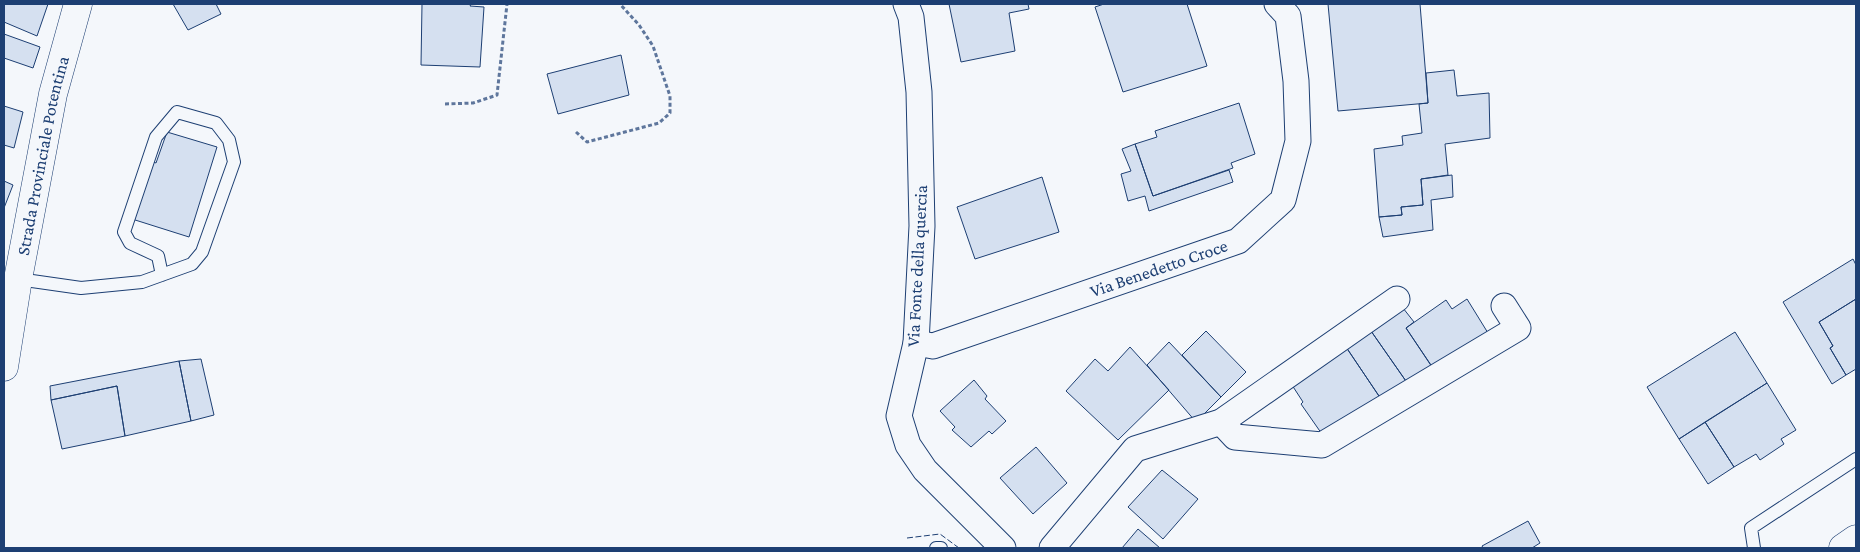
<svg xmlns="http://www.w3.org/2000/svg" width="1860" height="552" font-family="'Crimson Pro',serif">
<style>
.building{fill:#d5e0f0;stroke:#1d3f73}
.lines{fill:none;stroke-linecap:round;stroke-linejoin:round}
.service-casing{stroke:#1d3f73;stroke-width:14}
.minor-casing{stroke:#1d3f73;stroke-width:27}
.secondary-casing{stroke:#1d3f73;stroke-width:29}
.path{stroke:#5e769c;stroke-width:3;stroke-dasharray:4 2.5;stroke-linecap:butt}
.service{stroke:#f4f7fb;stroke-width:12}
.minor{stroke:#f4f7fb;stroke-width:25}
.secondary{stroke:#f4f7fb;stroke-width:28}
.fence{stroke:#1d3f73;stroke-width:1;stroke-dasharray:6 2.5;stroke-linecap:butt}
.labels{text-anchor:middle;stroke-width:4;stroke-linejoin:round;paint-order:stroke}
.street-label{font-size:18px;fill:#1d3f73;stroke:#f4f7fb}
</style>
<rect width="100%" height="100%" fill="#f4f7fb"/>
<!-- building -->
<path class="building" d="M4,4h44l-11,32 -33,-14z
M173,4h43l5,10 -33,16z
M422,4h49l-1,2 14,1 -4,60 -59,-2z
M949,4h79l1,5 -20,4 6,38 -54,11z
M1104,4h83l20,62 -84,26 -28,-85z
M1328,4h92l8,99 -90,8z
M4,34l36,13 -7,21 -29,-10z
M621,55l8,40 -71,19 -11,-40z
M1454,70l3,26 32,-3 1,45 -45,6 3,31 -27,4 2,26 -22,2 1,8 -23,2 -5,-68 29,-4 -1,-9 20,-3 -3,-29 9,-1 -2,-30z
M1239,103l16,51 -24,9 2,5 -80,28 -18,-52 22,-7 -2,-6z
M4,106l19,6 -9,36 -10,-3z
M167,132l50,15 -28,90 -57,-18 19,-58 5,2z
M1135,144l18,52 76,-26 4,12 -84,29 -4,-15 -17,5 -7,-27 10,-3 -9,-22z
M1452,175l1,22 -22,3 2,30 -50,7 -4,-20 23,-2 -1,-8 22,-2 -2,-26z
M1042,177l17,55 -84,27 -18,-52z
M4,181l9,4 -9,23z
M1853,259l3,6v34l-37,23 14,24 -3,2 16,27 -14,9 -49,-82z
M1467,299l21,34 -53,38 -29,-43 40,-28 6,9z
M1856,299v70l-10,6 -16,-27 3,-2 -14,-24z
M1403,308l11,14 -8,6 26,39 -24,17 -37,-53z
M1206,331l40,41 -25,25 -39,-42z
M1371,331l37,53 -25,18 -37,-55z
M1735,332l32,51 -88,56 -32,-52z
M1169,342l52,55 -25,25 -49,-57z
M1130,347l39,43 -51,50 -52,-49 29,-32 13,12z
M1346,347l35,52 -57,38 -23,-33 2,-2 -13,-20z
M201,359l13,56 -23,6 -12,-60z
M179,361l12,60 -66,15 -8,-50 -66,14 -1,-14z
M974,380l13,16 -2,3 21,22 -14,13 -3,-3 -18,16 -19,-17 3,-3 -15,-16z
M1767,383l29,47 -15,9 3,5 -24,16 -4,-6 -22,13 -29,-45z
M117,386l8,50 -63,13 -11,-49z
M1705,422l29,45 -26,17 -29,-45z
M1036,447l31,36 -34,31 -33,-36z
M1162,470l36,29 -35,40 -35,-32z
M1528,521l12,22 -8,5h-49l-1,-2z
M1138,529l22,19h-38z"/>
<g class="lines">
<defs>
<path id="service" d="M18,279l63,9 61,-6 50,-18 10,-12 32,-90 -5,-22 -13,-17 -39,-11 -21,25 -32,95 6,11 28,13 4,19
M936,548h5
M1754,548l-3,-20 105,-69"/>
<g id="minor">
<path d="M906,4l5,13 8,75 3,134 -6,117 -17,73 9,29 17,25 78,78"/>
<path id="s1" d="M916,343l17,3 305,-105 45,-41 15,-59 -2,-60 -8,-65 -11,-12"/>
<path d="M1221,422l14,15 87,8 196,-117 -14,-22"/>
<path d="M1052,548l83,-99 86,-27 176,-123"/>
</g>
<g id="secondary">
<path id="s2" d="M4,367l14,-88 35,-185 25,-90"/>
<path d="M1843,548l13,-9"/>
</g>
</defs>
<!-- service casing -->
<use href="#service" class="service-casing"/>
<!-- minor casing -->
<use href="#minor" class="minor-casing"/>
<!-- secondary casing -->
<use href="#secondary" class="secondary-casing"/>
<!-- path -->
<path class="path" d="M445,104l28,-1 24,-8 10,-91
M576,132l11,10 72,-19 11,-10v-17l-17,-50 -14,-21 -19,-21"/>
<!-- service -->
<use href="#service" class="service"/>
<!-- minor -->
<use href="#minor" class="minor"/>
<!-- secondary -->
<use href="#secondary" class="secondary"/>
<!-- fence -->
<path class="fence" d="M907,538l33,-4 19,14"/>
</g>
<g class="labels">
<!-- street labels -->
<g class="street-label">
<text dy="6" stroke="none"><textPath href="#s2" startOffset="215">Strada Provinciale Potentina</textPath></text>
<text transform="translate(917 266) rotate(-87)" y="6">Via Fonte della quercia</text>
<text dy="6" stroke="none"><textPath href="#s1" startOffset="256">Via Benedetto Croce</textPath></text>
</g>
</g>
<!-- border -->
<rect width="1860" height="552" fill="none" stroke="#1d3f73" stroke-width="10"/>
</svg>
